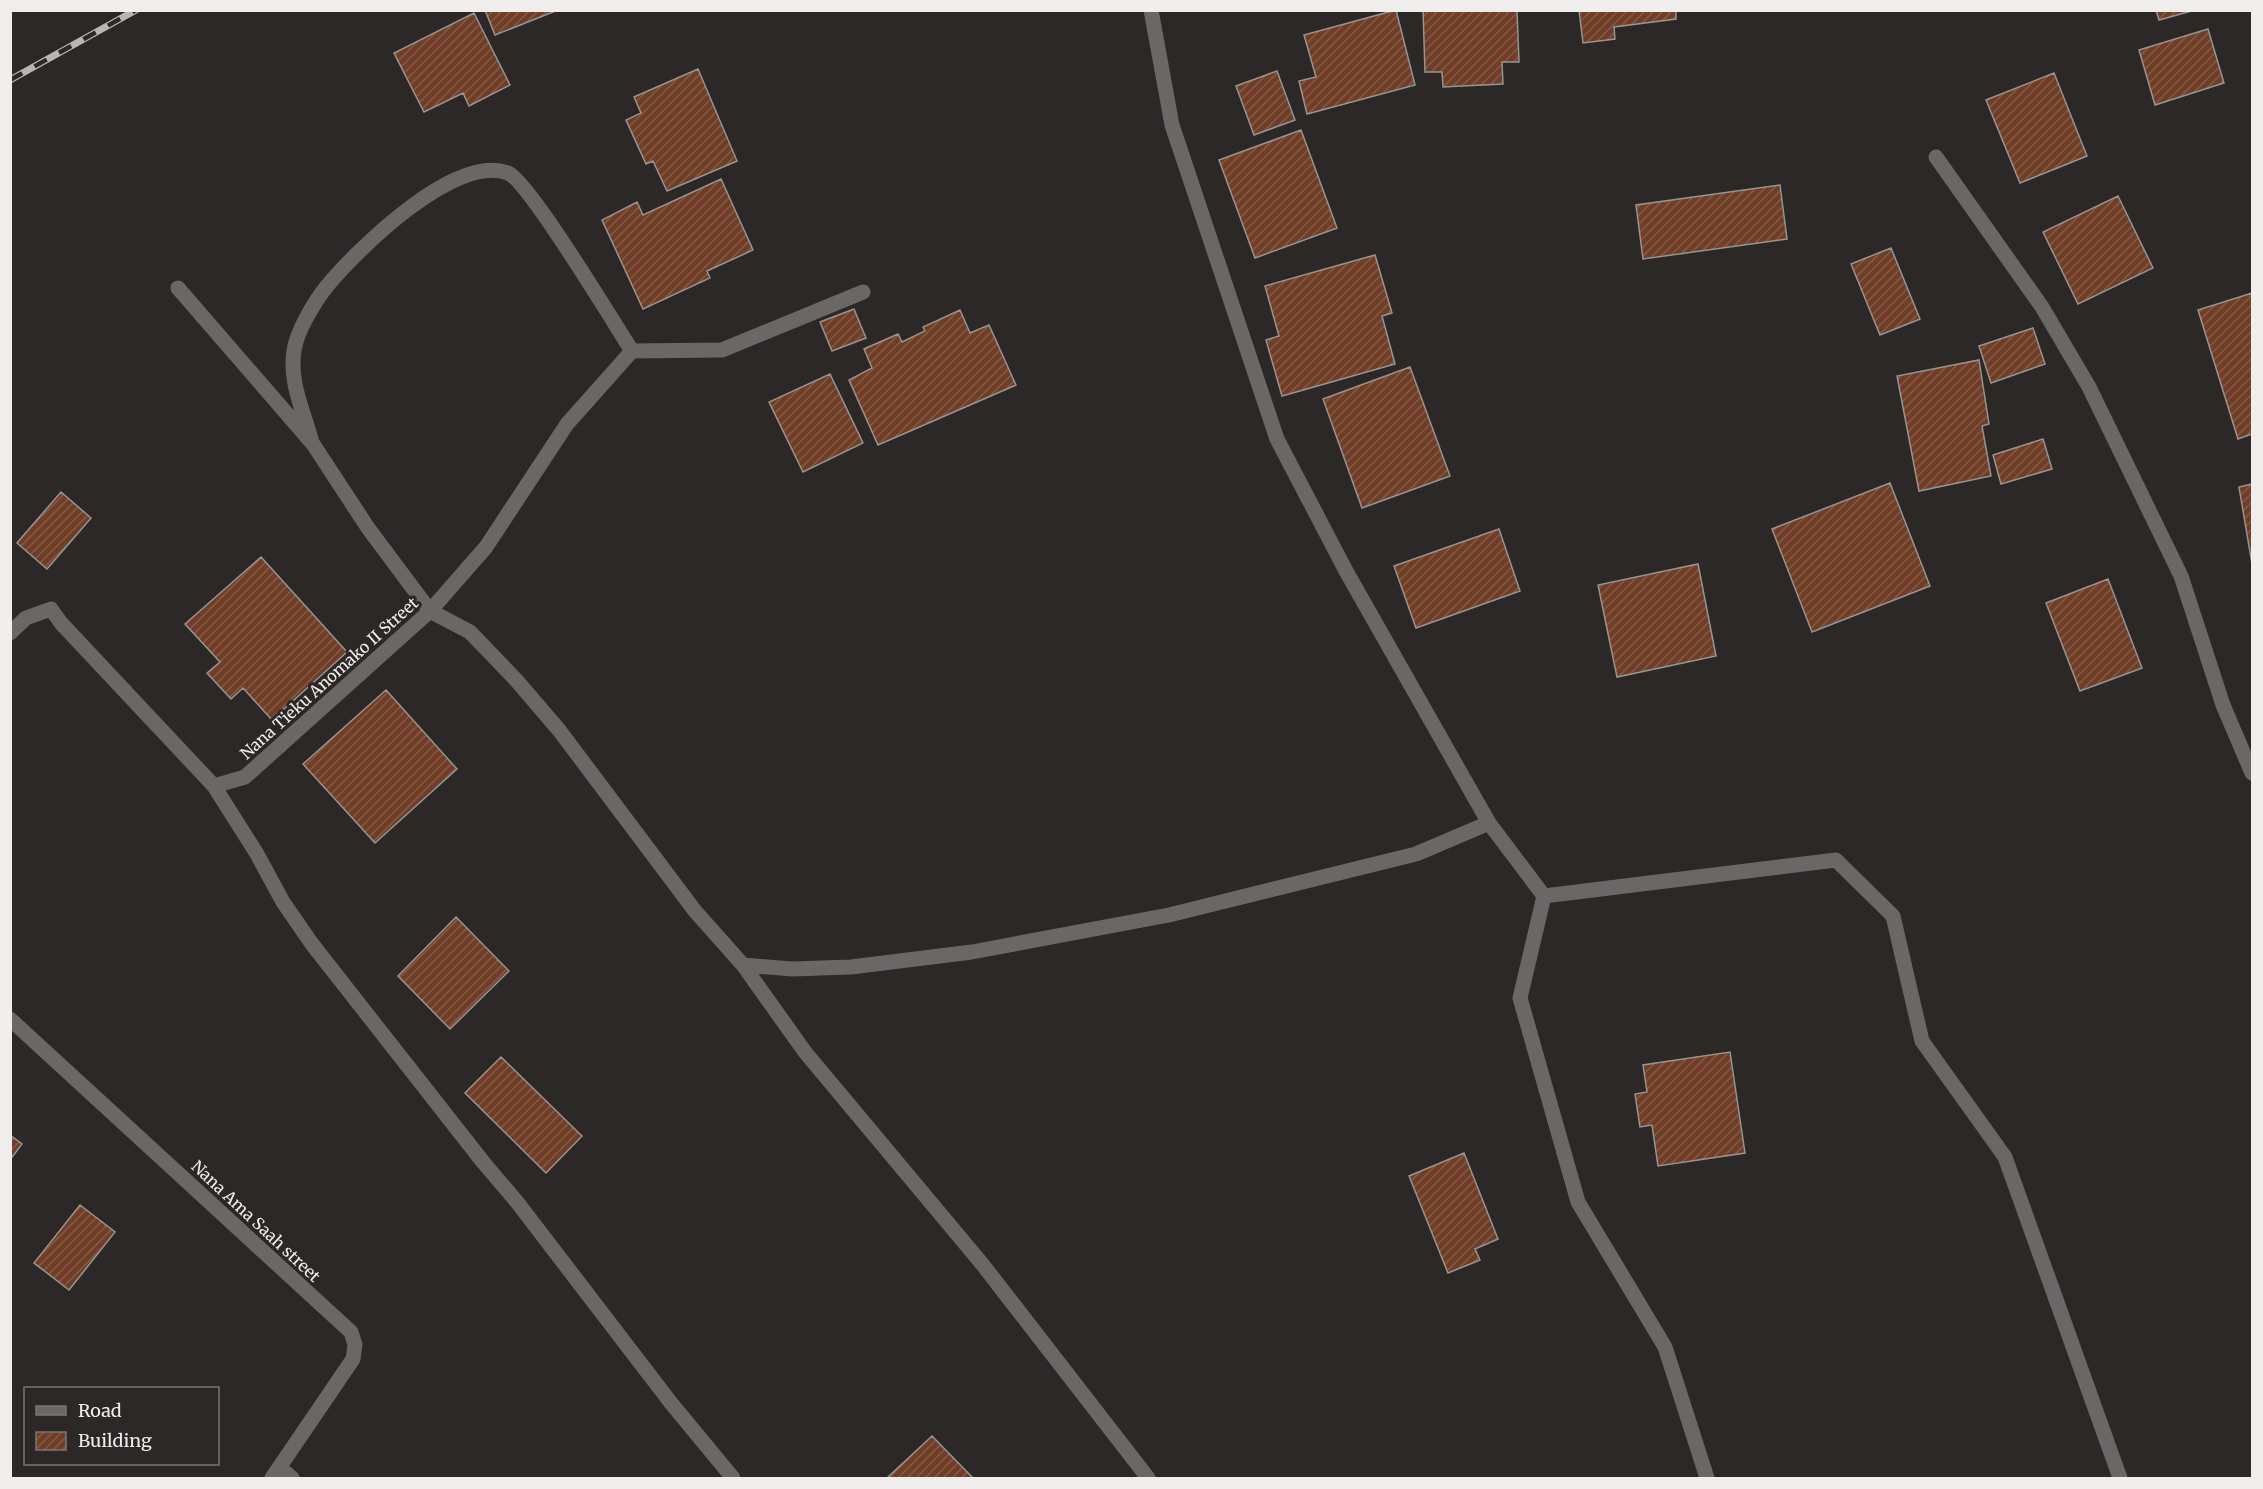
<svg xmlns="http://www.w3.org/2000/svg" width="2263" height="1489" font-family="Merriweather,serif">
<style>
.building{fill:url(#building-hatch);stroke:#979492;stroke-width:1.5}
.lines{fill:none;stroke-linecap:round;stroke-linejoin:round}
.street{stroke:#696867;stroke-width:15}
.rail-casing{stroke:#b8b6b5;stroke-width:7}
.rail{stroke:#2b2827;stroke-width:4.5;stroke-dasharray:14;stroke-linecap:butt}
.labels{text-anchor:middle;stroke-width:6;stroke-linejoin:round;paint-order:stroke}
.street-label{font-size:16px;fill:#f0eeed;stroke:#2b2827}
</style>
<defs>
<pattern id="building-hatch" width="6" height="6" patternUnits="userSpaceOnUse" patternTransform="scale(1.5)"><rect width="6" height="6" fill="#703e26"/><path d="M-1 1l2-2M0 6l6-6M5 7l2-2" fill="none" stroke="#855a46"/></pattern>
</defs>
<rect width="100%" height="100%" fill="#2b2827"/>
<!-- building -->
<path class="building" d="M485,10h73l-63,25z
M1396,10l19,75 -108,29 -8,-33 17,-4 -12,-42z
M1423,10h94l2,52h-17l1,22 -60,3 -1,-15h-17z
M1579,10h97v9l-62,8 1,12 -32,4z
M2156,10h39l-36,10z
M474,13l36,72 -41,21 -6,-13 -39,19 -30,-59z
M2208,29l16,54 -69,22 -16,-55z
M698,69l39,92 -70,30 -14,-30 -7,3 -20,-44 15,-7 -7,-16z
M1277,71l18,49 -41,15 -18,-49z
M2054,73l33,83 -67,27 -34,-83z
M1301,130l36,98 -82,30 -36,-98z
M721,179l32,71 -46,21 3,7 -67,31 -41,-89 35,-18 6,13z
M1780,185l7,54 -144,20 -7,-54z
M2118,196l35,72 -75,36 -35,-72z
M1891,248l29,71 -40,16 -29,-71z
M1375,255l17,58 -10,3 13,48 -113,32 -16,-56 13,-4 -14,-50z
M2252,293v141l-14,5 -40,-129z
M854,309l12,29 -34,13 -12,-29z
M960,310l10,23 19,-8 27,60 -138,60 -29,-65 23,-12 -8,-19 34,-15 4,8 23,-11 -2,-4z
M2033,328l12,36 -54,19 -12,-37z
M1979,360l10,64 -7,2 9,50 -72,15 -22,-115z
M1410,367l40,109 -88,32 -39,-109z
M830,374l33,69 -60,29 -34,-70z
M2043,439l9,30 -51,15 -8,-29z
M1890,483l40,103 -118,46 -40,-103z
M2252,484v80l-13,-77z
M61,492l30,26 -44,51 -30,-26z
M1499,529l21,62 -104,37 -22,-62z
M261,557l86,95 -75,68 -29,-32 -12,11 -24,-26 13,-11 -35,-38z
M1698,564l18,92 -99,21 -19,-92z
M2108,579l34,89 -62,23 -34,-88z
M386,690l71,79 -82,74 -72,-79z
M456,917l53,54 -59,58 -52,-53z
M1730,1052l15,101 -87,13 -6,-41 -12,2 -5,-33 12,-2 -4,-27z
M501,1057l81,79 -36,37 -81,-80z
M10,1135l12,9 -12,16z
M1464,1153l34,86 -23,10 5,11 -32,13 -39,-97z
M80,1205l35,27 -46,58 -35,-27z
M932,1436l41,42h-86z"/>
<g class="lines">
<!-- street -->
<path class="street" d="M1151,10l21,115 105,314 69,132 143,252 55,73
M1936,157l106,150 47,80 92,189 42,129 29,68
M178,288l135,156 55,84 62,83 40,21 47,49 42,49 136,181 48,54 62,87 178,213 165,213
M311,439c-8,-29 -22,-58 -17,-88 2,-19 21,-50 33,-65 31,-37 128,-133 181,-113 21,9 106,150 124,178l90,-1 141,-58
M10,633l16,-15 25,-9 10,14 153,163 31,-9 185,-166 56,-64 81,-123 65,-73
M214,786l43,68 26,48 29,42 171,218 34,40 154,201 62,75
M1544,896l292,-36 57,56 29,125 83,116 115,321
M1544,896l-24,102 58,204 87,145 42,131
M743,965l49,4 59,-2 121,-15 197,-37 247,-61 73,-31
M10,1019l341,313 4,13 -2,14 -81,119
M280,1468l12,10"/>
<defs>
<path id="rail" d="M10,80l126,-70"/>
</defs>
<!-- rail casing -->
<use href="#rail" class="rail-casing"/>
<!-- rail -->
<use href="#rail" class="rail"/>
</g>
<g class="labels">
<!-- street labels -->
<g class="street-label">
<text transform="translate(329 678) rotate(-42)" y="6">Nana Tieku Anomako II Street</text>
<text transform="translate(256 1221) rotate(43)" y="6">Nana Ama Saah street</text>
</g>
</g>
<!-- border -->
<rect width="2263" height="1489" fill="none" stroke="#f0eeed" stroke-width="24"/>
<!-- legend -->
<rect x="24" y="1387" width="195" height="78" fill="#2b2827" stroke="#7a7776" stroke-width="1.5"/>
<rect x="36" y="1406" width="30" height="9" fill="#696867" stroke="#7a7776" stroke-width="1.5"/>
<text x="78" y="1417" font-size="18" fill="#f0eeed">Road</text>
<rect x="36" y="1432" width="30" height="18" fill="url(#building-hatch)" stroke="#7a7776" stroke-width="1.5"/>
<text x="78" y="1447" font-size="18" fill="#f0eeed">Building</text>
</svg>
